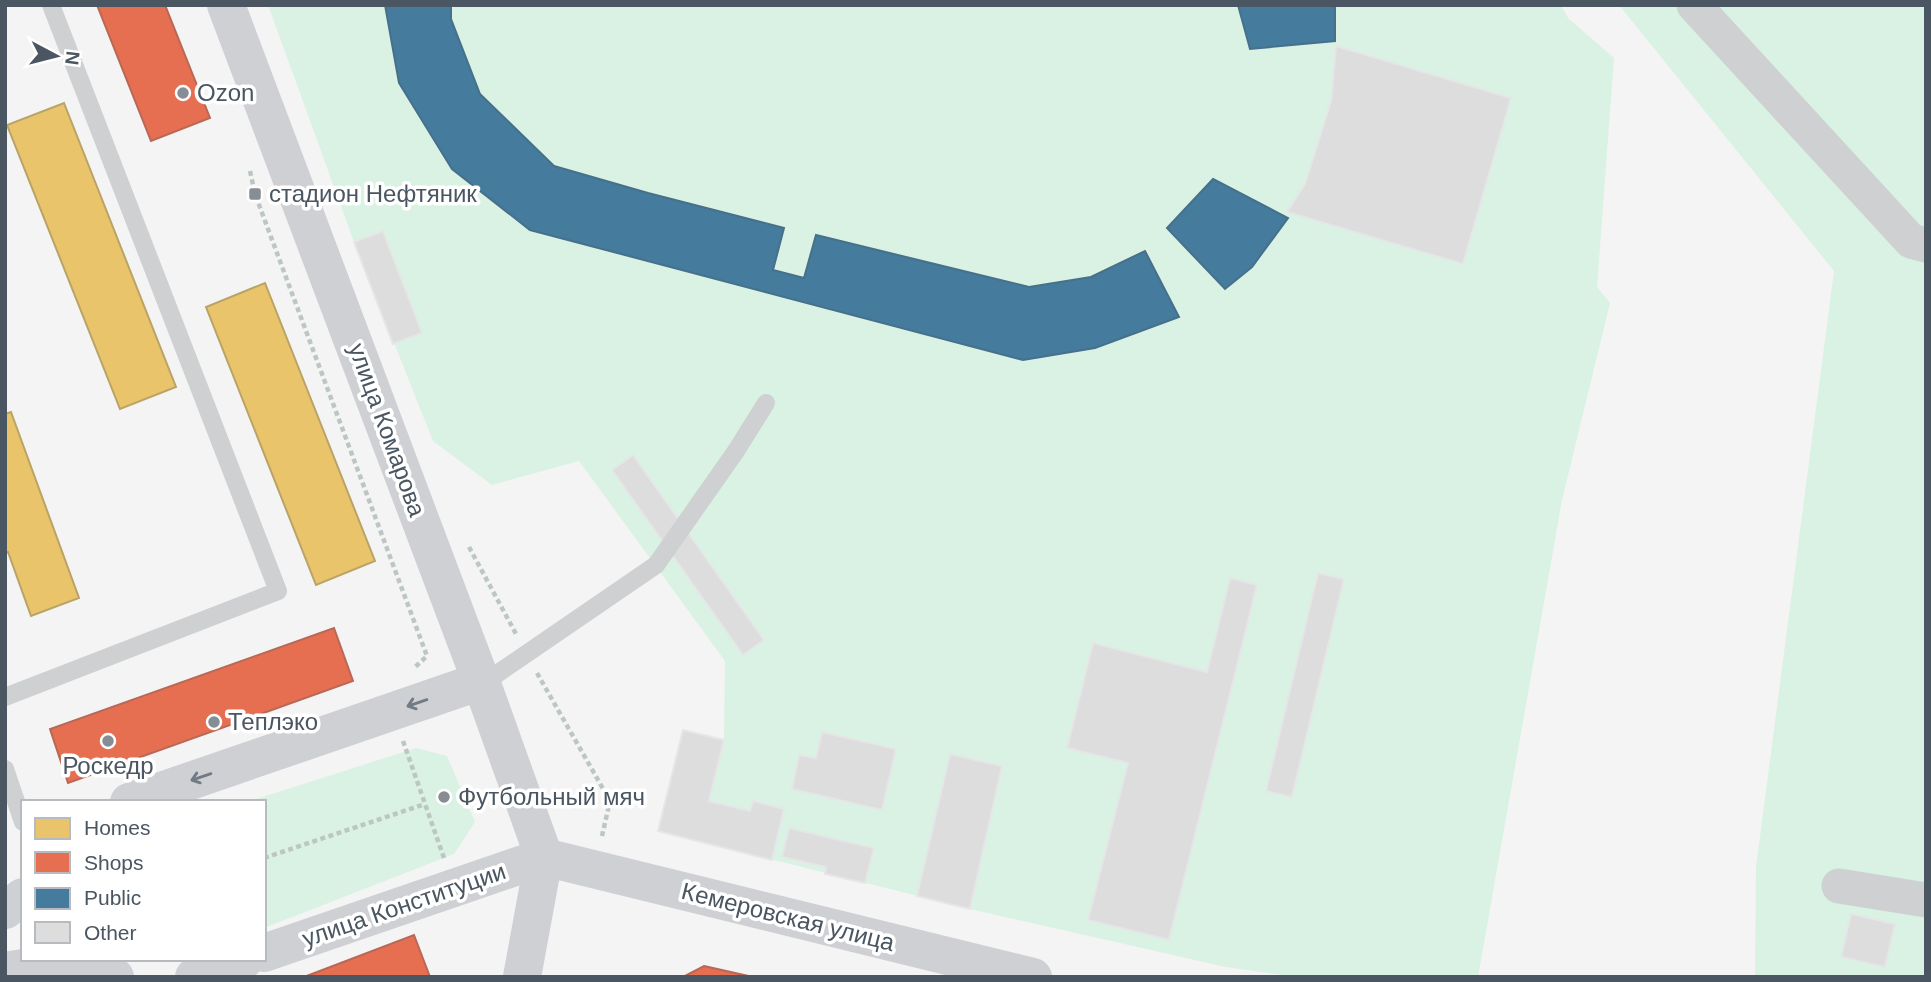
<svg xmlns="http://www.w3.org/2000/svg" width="1931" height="982" font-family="Helvetica,sans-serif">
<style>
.green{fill:#d9f2e3}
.homes{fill:#e9c46a;stroke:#b9a367;stroke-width:2}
.shops{fill:#e76f51;stroke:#b86856;stroke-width:2}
.public{fill:#457b9d;stroke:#46708b;stroke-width:2}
.building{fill:#ddddde;stroke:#e5e6e7;stroke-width:2}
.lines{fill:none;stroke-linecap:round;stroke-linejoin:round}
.path{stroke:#bcc7c4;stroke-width:4.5;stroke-dasharray:5 3.5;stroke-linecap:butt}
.lane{stroke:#ced0d2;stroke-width:18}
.street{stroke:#ced0d2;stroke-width:35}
.secondary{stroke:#ced0d4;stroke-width:38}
.oneway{stroke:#727b84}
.poi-dot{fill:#868d94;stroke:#fff;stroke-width:2.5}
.labels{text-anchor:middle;stroke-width:7;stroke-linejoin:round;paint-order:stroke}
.poi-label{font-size:24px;fill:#4a5661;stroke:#fff;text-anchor:start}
.street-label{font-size:24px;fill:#4a5661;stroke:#fff}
</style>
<rect width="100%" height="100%" fill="#f4f4f4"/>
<!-- green -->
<path class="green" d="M268,5h1293l7,13 46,40 -17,229 13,16 -48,197 -84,477h-181l-71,-10 -256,-58 -312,-78 25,-101 41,10 1,-79 -146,-200 -87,24 -59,-44 -79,-199z
M1619,5h307v972h-171l1,-110 78,-596z
M416,748l31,8 28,66 -21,32 -190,74v-126h-17z"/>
<!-- homes -->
<path class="homes" d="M64,103l112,284 -56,22 -113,-284z
M265,283l110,278 -59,24 -110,-278z
M11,412l68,186 -48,18 -23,-64 -3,1v-139z"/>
<!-- shops -->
<path class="shops" d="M97,5h68l45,113 -59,23z
M334,628l19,53 -285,102 -18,-54z
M414,935l16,42h-126z
M704,966l49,11h-70z"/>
<!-- public -->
<path class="public" d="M385,5h66v14l29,75 74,72 94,27 136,35 -11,42 31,8 12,-43 213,52 62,-10 54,-26 34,66 -84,31 -72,12 -493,-130 -78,-61 -53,-86z
M1238,5h97v36l-85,8z
M1213,179l75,39 -36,49 -27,22 -58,-61z"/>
<!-- building -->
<path class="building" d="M1336,46l175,52 -48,166 -176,-52 18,-28 26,-83z
M383,231l39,102 -29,11 -39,-102z
M633,455l131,185 -21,15 -131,-185z
M1318,573l26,6 -52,218 -26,-6z
M1230,578l27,7 -88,355 -81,-20 40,-157 -61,-15 26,-105 114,29z
M683,730l41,10 -15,61 41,10 3,-10 31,8 -12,51 -114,-29z
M822,732l74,17 -14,61 -90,-21 7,-34 17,3z
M950,754l52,12 -32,143 -53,-13z
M789,828l85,20 -9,35 -40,-9 1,-7 -44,-10z
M1851,914l44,10 -10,43 -44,-10z"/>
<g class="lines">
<!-- path -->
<path class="path" d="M250,171l5,23 172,462 -13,12
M469,547l47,87
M537,673l73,128 -8,35
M403,741l41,117
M264,858l161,-54"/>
<!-- lane -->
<path class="lane" d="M481,681l10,-3 165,-113 80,-114 30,-48
M5,697l273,-106 -227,-586
M5,769l18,53"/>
<!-- street -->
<path class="street" d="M1694,5l217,236 15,4
M1839,886l87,14"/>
<!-- secondary -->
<path class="secondary" d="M226,5l255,676 63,176
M129,802l352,-121
M544,857l489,120
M5,910l18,-13
M264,953l280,-96
M5,971l59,-10 51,16
M194,977l51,-18
M522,977l22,-120"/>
</g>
<!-- one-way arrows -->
<defs><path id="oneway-shaft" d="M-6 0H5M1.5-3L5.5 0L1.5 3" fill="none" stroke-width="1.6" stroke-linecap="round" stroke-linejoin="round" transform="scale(1.75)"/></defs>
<g class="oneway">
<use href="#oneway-shaft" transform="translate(417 703) rotate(161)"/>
<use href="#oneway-shaft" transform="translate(201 777) rotate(161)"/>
</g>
<!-- markers -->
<g class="poi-dot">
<circle cx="183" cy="93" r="7"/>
<rect x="248" y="187" width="14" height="14" rx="3.5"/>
<circle cx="214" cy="722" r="7"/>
<circle cx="108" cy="741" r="7"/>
<circle cx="444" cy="797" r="7"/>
</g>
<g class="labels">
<!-- poi labels -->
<g class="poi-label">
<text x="197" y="101">Ozon</text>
<text x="269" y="202">стадион Нефтяник</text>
<text x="228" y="730">Теплэко</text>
<text x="108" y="774" text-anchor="middle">Роскедр</text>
<text x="458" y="805">Футбольный мяч</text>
</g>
<!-- street labels -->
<g class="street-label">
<text transform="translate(387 430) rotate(70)" y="8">улица Комарова</text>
<text transform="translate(404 905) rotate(-19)" y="8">улица Конституции</text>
<text transform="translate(788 917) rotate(14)" y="8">Кемеровская улица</text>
</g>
</g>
<!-- border -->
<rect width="1931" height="982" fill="none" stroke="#4a5661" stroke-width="14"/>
<!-- legend -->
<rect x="21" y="800" width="245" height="161" fill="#ffffff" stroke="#b7bbc0" stroke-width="2"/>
<rect x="35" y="818" width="35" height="21" fill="#e9c46a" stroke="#b7bbc0" stroke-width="2"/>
<text x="84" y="835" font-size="21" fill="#4a5661">Homes</text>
<rect x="35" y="852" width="35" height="21" fill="#e76f51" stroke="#b7bbc0" stroke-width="2"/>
<text x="84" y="870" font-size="21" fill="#4a5661">Shops</text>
<rect x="35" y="888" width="35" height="21" fill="#457b9d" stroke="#b7bbc0" stroke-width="2"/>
<text x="84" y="905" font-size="21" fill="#4a5661">Public</text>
<rect x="35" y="922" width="35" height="21" fill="#ddddde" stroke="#b7bbc0" stroke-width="2"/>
<text x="84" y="940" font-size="21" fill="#4a5661">Other</text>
<!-- north arrow -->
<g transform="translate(56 56) rotate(97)" stroke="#ffffff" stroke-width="5" paint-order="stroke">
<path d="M0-5L12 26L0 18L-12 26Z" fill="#4a5661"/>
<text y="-10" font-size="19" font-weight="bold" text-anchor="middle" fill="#4a5661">N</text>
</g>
</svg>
